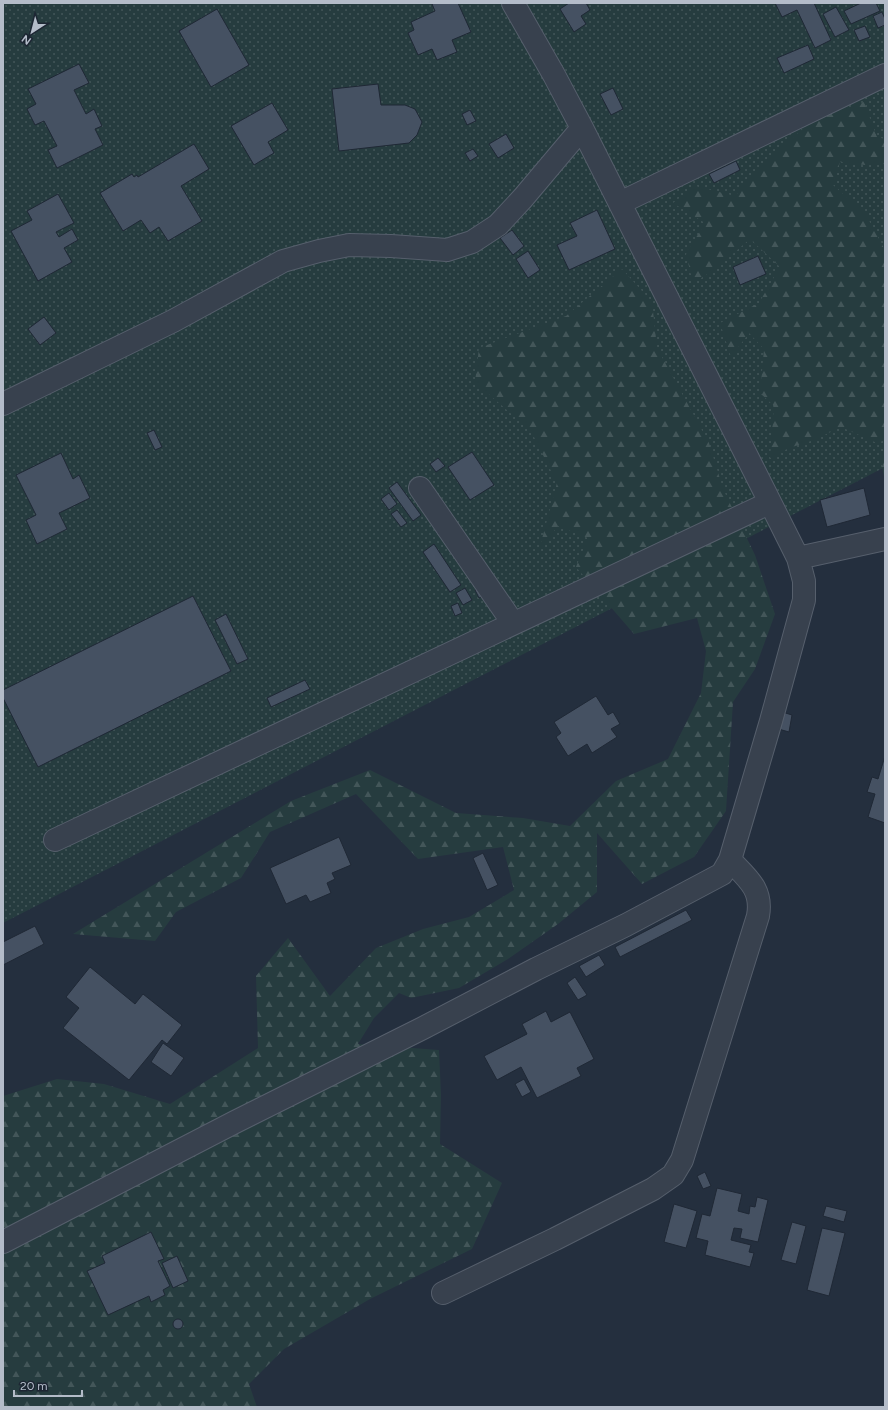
<svg xmlns="http://www.w3.org/2000/svg" width="888" height="1410" font-family="Figtree,sans-serif">
<style>
.grass{fill:url(#grass-dots)}
.forest{fill:url(#forest-firs)}
.building{fill:#455162;stroke:#1f2835}
.lines{fill:none;stroke-linecap:round;stroke-linejoin:round}
.minor-casing{stroke:#565f6c;stroke-width:24}
.minor{stroke:#38414e;stroke-width:22}
</style>
<defs>
<pattern id="grass-dots" width="8" height="8" patternUnits="userSpaceOnUse"><rect width="8" height="8" fill="#263c3f"/><path d="M2 2h.1M6 6h.1" fill="none" stroke="#435659" stroke-width="1.8" stroke-linecap="round"/></pattern>
<pattern id="forest-firs" width="22" height="20" patternUnits="userSpaceOnUse"><rect width="22" height="20" fill="#263c3f"/><path d="M5 1l3.5 6h-7zM16 11l3.5 6h-7z" fill="#435659"/></pattern>
</defs>
<rect width="100%" height="100%" fill="#242f3e"/>
<!-- grass -->
<path class="grass" d="M3,3h882v464l-882,456z"/>
<!-- forest -->
<path class="forest" d="M864,102l13,35 8,2v25l-20,1 -25,-3 -7,23 32,28 20,37v190l-8,3 -36,-16 -27,13 -25,8 -19,10 4,-52 -14,-13 4,-44 -15,-16 -18,24 -11,-34 39,-20 21,-36 -30,-28 -36,31 -21,13 -7,-29 19,-31 -32,-20 22,-17 40,10 34,-38 44,-38z
M622,269l30,33 5,46 52,95 14,46 32,66 20,59 -20,55 -22,33 -7,109 -32,46 -52,27 -45,-51v59l-39,32 -50,35 -49,29 -48,10 -12,-5 -25,25 -16,26 81,6 2,45 -1,49 62,39 -30,66 -102,50 -86,50 -35,35 8,23h-254v-311l54,-17 47,5 66,20 88,-56 -2,-72 32,-38 42,58 46,-48 47,-19 46,-12 45,-27 -11,-43 -85,12 -62,-65 -86,38 -29,46 -65,34 -21,29 -82,-7 218,-133 79,-31 86,43 67,5 47,8 46,-45 52,-22 33,-66 5,-42 -9,-33 -63,16 -58,-67 12,-29 -30,-12 -19,24 18,-67 -26,-52 -56,-49 4,-34 87,-32z
M885,450v27h-1l-4,-23z"/>
<!-- building -->
<path class="building" d="M435,3h23l13,29 -19,8 5,12 -20,8 -5,-11 -14,6 -10,-22 6,-3 -3,-8 24,-11 -3,-7z
M569,3h17l4,7 -9,6 5,8 -12,8 -14,-23z
M775,3h39l17,37 -16,8 -18,-38 -15,7z
M861,3h15l4,8 -29,13 -7,-13z
M836,7l13,23 -14,7 -12,-23z
M217,9l32,56 -38,22 -32,-56z
M882,12l3,7v6l-7,3 -5,-12z
M865,26l5,11 -11,4 -5,-11z
M808,45l6,14 -30,14 -7,-15z
M79,64l10,19 -15,7 12,24 8,-5 8,17 -7,3 8,16 -46,23 -9,-18 9,-4 -13,-25 -9,4 -8,-16 9,-5 -8,-15z
M378,84l3,21h24l10,4 7,13 -5,13 -8,8 -70,8 -7,-62z
M613,88l10,21 -12,6 -11,-21z
M272,103l16,27 -20,12 6,11 -20,12 -23,-39z
M470,110l6,11 -9,4 -5,-11z
M506,134l8,14 -16,10 -9,-14z
M194,144l15,25 -28,17 21,35 -34,20 -9,-14 -9,6 -9,-13 -18,11 -23,-38 32,-19 2,3 3,-2 1,2z
M473,149l5,7 -8,5 -5,-8z
M736,161l4,9 -26,13 -5,-9z
M58,194l16,29 -18,9 3,5 13,-8 6,11 -14,8 8,14 -34,19 -27,-50 21,-11 -5,-9z
M597,210l18,39 -46,21 -12,-25 20,-9 -7,-13z
M512,230l12,16 -11,9 -13,-17z
M528,251l12,19 -12,8 -12,-19z
M758,256l8,18 -26,11 -7,-18z
M44,317l12,16 -16,12 -12,-16z
M154,430l8,17 -7,3 -8,-17z
M472,452l22,33 -24,15 -22,-33z
M61,453l12,26 6,-4 11,23 -31,15 8,16 -30,15 -11,-24 10,-5 -20,-40z
M438,458l7,8 -9,6 -6,-8z
M397,482l24,33 -8,6 -24,-33z
M864,488l6,27 -43,12 -7,-27z
M389,493l8,11 -8,6 -8,-11z
M397,510l10,13 -6,4 -10,-13z
M434,544l27,41 -11,7 -27,-40z
M483,586l4,8 -8,4 -4,-8z
M465,588l7,12 -9,5 -7,-12z
M193,596l38,75 -193,96 -35,-69v-8z
M458,603l4,10 -7,3 -4,-10z
M226,614l22,45 -11,5 -22,-44z
M305,680l5,9 -39,18 -4,-9z
M596,696l12,19 5,-3 7,12 -9,5 6,8 -25,16 -5,-9 -19,12 -12,-19 5,-4 -7,-11z
M779,711l13,4 -3,17 -14,-4z
M885,756v67l-17,-6 7,-23 -8,-2 5,-15 6,2z
M339,837l12,28 -19,8 3,6 -8,4 4,10 -21,9 -4,-7 -20,9 -16,-36z
M483,853l15,32 -11,5 -14,-32z
M686,910l6,10 -72,37 -5,-10z
M35,926l9,18 -41,21v-23z
M599,955l6,10 -19,12 -7,-11z
M90,967l45,37 8,-10 39,31 -15,19 -5,-4 -33,40 -66,-52 16,-20 -13,-11z
M575,977l12,18 -9,5 -11,-17z
M546,1011l5,11 19,-10 24,47 -17,9 4,8 -44,22 -16,-31 -24,13 -13,-24 43,-22 -5,-10z
M163,1043l21,15 -13,18 -20,-14z
M524,1079l7,13 -9,5 -7,-13z
M705,1172l6,14 -8,3 -6,-13z
M717,1188l25,6 -4,17 11,3 1,-8 5,1 2,-10 11,3 -10,42 -18,-4 2,-9 -8,-1 -3,12 20,5 -2,7 5,1 -4,14 -45,-12 3,-14 -12,-3 6,-24 8,2z
M674,1204l23,7 -11,37 -22,-6z
M826,1206l21,5 -3,11 -21,-6z
M792,1222l14,4 -10,38 -15,-4z
M822,1228l23,5 -16,63 -22,-6z
M151,1232l13,27 -6,2 12,25 -7,4 2,5 -14,7 -2,-6 -41,19 -21,-44 18,-8 -3,-7z
M177,1256l11,25 -15,7 -11,-25z
M173 1324a5 5 0 1 1 10 0a5 5 0 1 1-10 0Z"/>
<g class="lines">
<defs>
<path id="minor" d="M620,203l265,-128
M3,404l170,-83 110,-60 36,-10 30,-6 42,1 56,4 25,-8 26,-17 25,-27 59,-70
M420,488l93,135
M798,558l87,-19
M55,840l714,-337
M3,1242l232,-120 188,-94 113,-59 90,-44 96,-51 8,-14 41,-139 33,-121v-19l-6,-23 -216,-430 -28,-53 -41,-72
M443,1293l112,-54 98,-50 20,-14 9,-15 76,-244c5,-27 -11,-38 -28,-56"/>
</defs>
<!-- minor casing -->
<use href="#minor" class="minor-casing"/>
<!-- minor -->
<use href="#minor" class="minor"/>
</g>
<!-- border -->
<rect width="888" height="1410" fill="none" stroke="#b4bcc9" stroke-width="8"/>
<!-- north arrow -->
<g transform="translate(32 32) rotate(216)" stroke="#1d2633" stroke-width="3" paint-order="stroke">
<path d="M0-3L7 15L0 10L-7 15Z" fill="#b4bcc9"/>
<text y="-6" font-size="11" font-weight="bold" text-anchor="middle" fill="#b4bcc9">N</text>
</g>
<!-- scale -->
<path d="M14 1390v6h68v-6" fill="none" stroke="#b4bcc9" stroke-width="2"/>
<text x="20" y="1390" font-size="12" fill="#b4bcc9" stroke="#1d2633" stroke-width="3" paint-order="stroke">20 m</text>
</svg>
